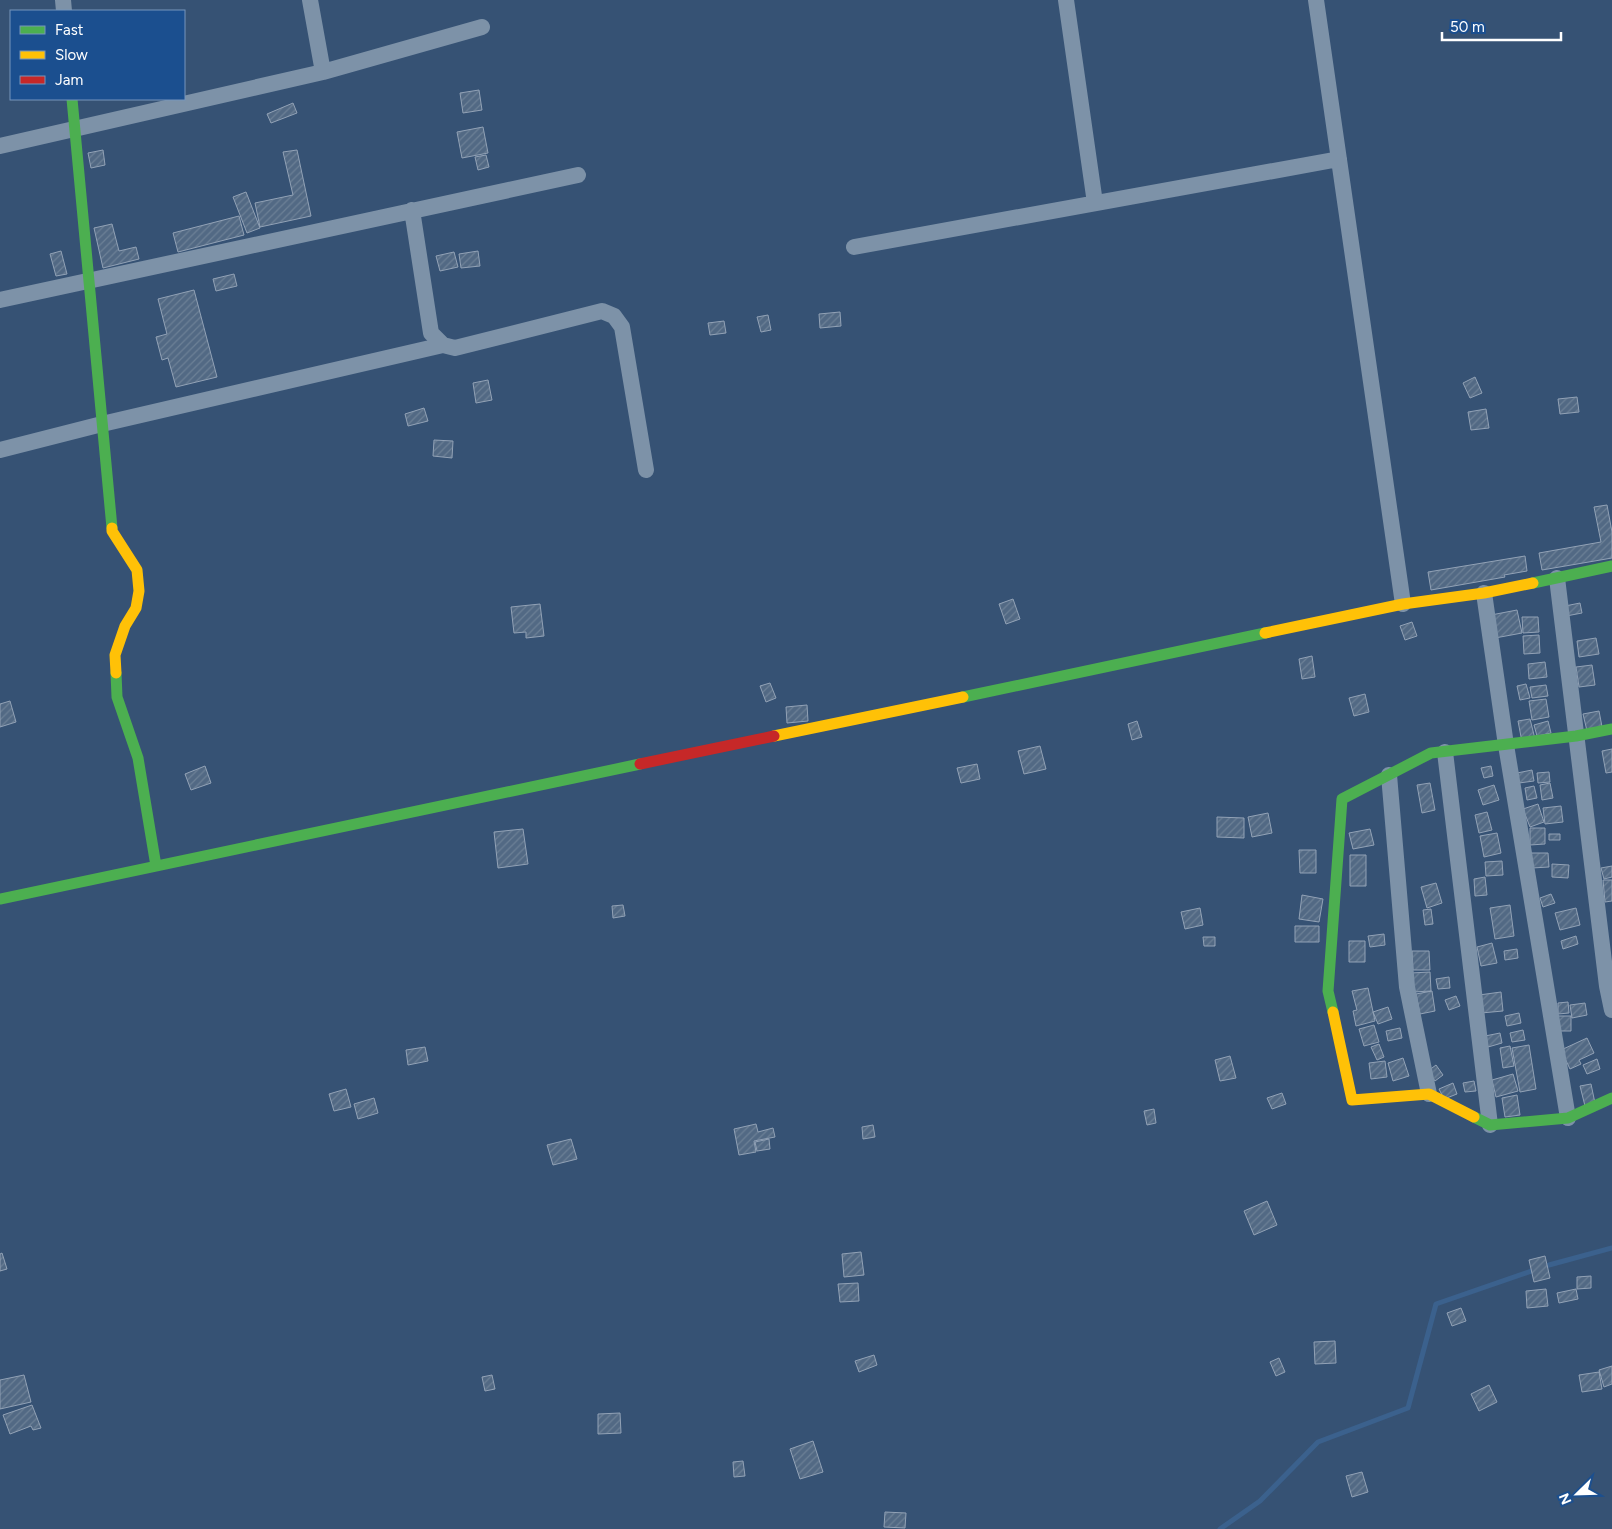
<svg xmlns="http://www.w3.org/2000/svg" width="1612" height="1529" font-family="Figtree,sans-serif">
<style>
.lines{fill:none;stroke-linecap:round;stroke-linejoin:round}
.stream{stroke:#3b618d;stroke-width:5}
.building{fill:url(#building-hatch);stroke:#92a2b6}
.street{stroke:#7d92a8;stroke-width:16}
.fast{stroke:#4caf50;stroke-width:11}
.slow{stroke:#ffc107;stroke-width:11}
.jam{stroke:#c62828;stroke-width:11}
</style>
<defs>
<pattern id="building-hatch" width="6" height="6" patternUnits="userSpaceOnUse" patternTransform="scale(1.25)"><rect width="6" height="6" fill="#526984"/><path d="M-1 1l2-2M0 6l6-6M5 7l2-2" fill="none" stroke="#6c8096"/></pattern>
</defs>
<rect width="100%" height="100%" fill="#365274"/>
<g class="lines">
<!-- stream -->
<path class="stream" d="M1220,1529l40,-28 58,-59 90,-34 28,-104 113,-39 63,-17"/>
</g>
<!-- building -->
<path class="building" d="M479,90l3,20 -19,3 -3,-20z
M293,103l4,10 -26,10 -4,-9z
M483,127l5,26 -26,5 -5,-26z
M103,150l2,15 -14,3 -3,-15z
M297,150l14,66 -51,11 -5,-24 38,-8 -10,-43z
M486,155l3,12 -11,3 -3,-13z
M246,192l14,36 -13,5 -14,-36z
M239,216l5,19 -66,17 -5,-19z
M112,224l7,27 17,-4 3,12 -36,9 -9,-40z
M61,251l6,23 -11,2 -6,-22z
M478,251l2,15 -19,2 -2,-14z
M454,252l4,15 -18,4 -4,-15z
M234,274l3,12 -21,5 -3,-12z
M194,290l23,87 -41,10 -8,-29 -6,2 -6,-23 11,-3 -9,-35z
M840,312l1,14 -21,2 -1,-14z
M768,315l3,15 -10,2 -4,-15z
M724,321l2,12 -16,2 -2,-12z
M1475,377l7,16 -12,5 -7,-15z
M488,380l4,20 -16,3 -3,-20z
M1577,397l2,15 -19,2 -2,-15z
M424,408l4,13 -20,5 -3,-12z
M1486,409l3,19 -18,2 -3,-18z
M434,440l19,1 -1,17 -19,-2z
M1607,505l5,27v26l-70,12 -3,-17 62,-11 -7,-35z
M1525,556l2,15 -23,4 1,2 -74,13 -3,-18z
M1013,599l7,20 -14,5 -7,-20z
M1580,603l2,10 -16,3 -1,-10z
M540,604l4,32 -18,2v-6l-12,1 -3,-26z
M1517,610l5,23 -27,5 -4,-23z
M1522,617h16l1,15 -16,1z
M1412,622l5,14 -12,4 -5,-14z
M1539,635l1,18 -16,1 -1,-18z
M1596,638l3,16 -20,3 -2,-16z
M1312,656l3,21 -13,2 -3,-20z
M1545,662l2,15 -18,2 -1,-15z
M1592,665l3,20 -16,2 -3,-20z
M770,683l6,15 -10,4 -6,-16z
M1526,684l4,14 -10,2 -3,-14z
M1546,685l2,11 -16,2 -2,-11z
M1365,694l4,18 -15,4 -5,-18z
M1546,699l3,18 -17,3 -3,-19z
M10,701l6,21 -16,5v-23z
M807,705l1,16 -21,2 -1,-16z
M1599,711l4,21 -15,3 -5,-21z
M1530,719l5,20 -13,3 -4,-21z
M1137,721l5,16 -10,3 -4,-16z
M1548,721l3,12 -14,3 -3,-11z
M1040,746l6,23 -22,5 -6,-23z
M1612,749v23l-6,1 -4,-22z
M977,764l3,15 -19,4 -4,-15z
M205,766l6,17 -20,7 -6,-16z
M1491,766l2,10 -9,2 -3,-10z
M1532,770l2,11 -15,2 -2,-10z
M1549,772l1,10 -12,1 -1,-10z
M1430,783l5,27 -13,3 -5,-28z
M1550,783l3,15 -11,2 -2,-15z
M1494,785l5,15 -16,5 -5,-15z
M1534,786l3,12 -10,2 -2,-12z
M1538,804l6,18 -14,5 -7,-18z
M1561,806l2,16 -18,2 -2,-16z
M1487,812l5,18 -13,3 -4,-18z
M1268,813l4,20 -20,4 -4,-20z
M1217,817l27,1v20l-27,-1z
M1530,828h15v16l-15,1z
M523,829l5,35 -30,4 -4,-36z
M1370,829l4,16 -21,4 -4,-16z
M1497,833l4,20 -17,4 -4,-21z
M1549,834h11v6h-11z
M1299,850h17v23h-16z
M1531,853h17l1,14 -17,1z
M1350,855h16v31h-16z
M1502,861l1,14 -17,1 -1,-14z
M1552,864l17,1 -1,13 -16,-1z
M1612,866v11l-8,2 -3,-11z
M1485,877l2,18 -12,1 -1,-17z
M1603,880h9v21l-7,1z
M1436,883l6,20 -15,5 -6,-21z
M1551,894l4,9 -12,4 -3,-9z
M1302,895l21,4 -4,23 -20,-3z
M623,905l2,11 -12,2 -1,-12z
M1510,905l4,31 -19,3 -5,-31z
M1200,908l3,17 -18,4 -4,-17z
M1576,908l4,17 -20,5 -5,-17z
M1431,909l2,15 -8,1 -2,-15z
M1295,926h24v16h-24z
M1384,934l1,11 -15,2 -2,-11z
M1576,936l2,8 -15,5 -2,-8z
M1203,937h12v9h-11z
M1349,941h16v21h-16z
M1492,943l5,20 -16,3 -4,-19z
M1517,949l1,9 -13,2 -1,-9z
M1412,951h17l1,19h-17z
M1430,972l1,19 -18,1 -2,-19z
M1449,977l1,11 -12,1 -2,-10z
M1368,988l7,33 -19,5 -3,-15 4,-1 -5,-19z
M1432,991l3,20 -15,3 -4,-20z
M1501,992l2,19 -22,2 -2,-18z
M1456,996l4,10 -11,4 -4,-10z
M1568,1002l1,11 -11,1v-11z
M1585,1003l2,12 -15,3 -2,-13z
M1388,1007l4,12 -14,5 -5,-12z
M1519,1013l2,10 -14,3 -2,-10z
M1550,1016h21v15h-21z
M1374,1025l5,17 -15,4 -5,-17z
M1400,1028l2,10 -14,3 -2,-10z
M1523,1030l2,10 -13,2 -2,-9z
M1500,1033l2,10 -14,4 -3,-11z
M1587,1038l7,15 -15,7 2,4 -11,5 -9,-19z
M1379,1044l5,13 -7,3 -6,-13z
M1529,1045l7,44 -16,3 -8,-44z
M1510,1046l4,20 -11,2 -3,-20z
M425,1047l3,14 -20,4 -2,-15z
M1230,1056l6,22 -16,3 -5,-21z
M1403,1058l6,18 -16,5 -5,-18z
M1597,1059l3,10 -13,5 -4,-9z
M1385,1061l2,16 -16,2 -2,-16z
M1436,1065l7,10 -8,6 -7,-10z
M1513,1074l5,17 -22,6 -4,-17z
M1474,1081l2,10 -11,1 -2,-9z
M1453,1083l4,11 -13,5 -5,-10z
M1591,1084l5,24 -10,2 -6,-24z
M346,1089l5,18 -17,4 -5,-17z
M1282,1093l4,11 -14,5 -5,-11z
M1517,1095l3,20 -15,2 -3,-19z
M374,1098l4,15 -20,6 -4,-15z
M1154,1109l2,14 -9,2 -3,-14z
M756,1124l2,8 15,-4 2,9 -21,4 2,11 -17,3 -5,-26z
M873,1125l2,12 -12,2 -1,-12z
M571,1139l6,20 -24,6 -6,-20z
M769,1139l1,10 -13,2 -2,-9z
M1267,1201l10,24 -23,10 -10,-24z
M861,1252l3,23 -20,2 -2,-23z
M2,1253l5,16 -7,2v-17z
M1545,1256l5,22 -16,4 -5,-22z
M1591,1276v12l-14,1v-12z
M858,1283l1,18 -19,1 -2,-18z
M1546,1289l2,17 -21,2 -1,-17z
M1576,1289l2,10 -19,4 -2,-10z
M1461,1308l5,13 -14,5 -5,-13z
M1335,1341l1,22 -21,1 -1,-22z
M874,1355l3,10 -18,7 -4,-11z
M1279,1358l6,14 -9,4 -6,-14z
M1612,1366v18l-8,3 -5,-17z
M1599,1372l3,17 -20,3 -3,-17z
M24,1375l7,27 -31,7v-29z
M492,1375l3,14 -10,2 -3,-14z
M1489,1385l8,17 -18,9 -8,-17z
M32,1405l9,23 -8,2 -2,-4 -21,8 -7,-19z
M620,1413l1,20 -23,1v-20z
M813,1441l10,31 -23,7 -10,-30z
M743,1461l2,15 -11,1 -1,-15z
M1362,1472l6,20 -16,5 -6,-21z
M885,1512l21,1 -1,15 -21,-1z"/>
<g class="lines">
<!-- street -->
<path class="street" d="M63,0l1,11
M310,0l13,72
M1066,0l29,203
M1316,0l87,604
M0,146l323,-74 159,-45
M412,210l19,123 12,12 12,3 147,-37 12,5 8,11 24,143
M854,247l485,-88
M0,300l578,-125
M0,450l102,-26 341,-79
M1557,578l50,408 5,24
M1484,593l22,152 62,373
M1445,752l45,373
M1389,775l18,212 22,107"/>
<!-- fast -->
<path class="fast" d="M72,99l40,429
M1533,583l79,-17
M116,673l1,24 21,61 18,108
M963,697l302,-64
M0,899l640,-135
M1333,1012l-5,-21 14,-192 89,-46 145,-17 36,-7
M1474,1117l16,8 78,-7 44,-20"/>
<!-- slow -->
<path class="slow" d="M112,528v3l25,39 2,21 -3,17 -11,18 -10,29 1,18
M1265,633l138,-29 81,-11 49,-10
M774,736l189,-39
M1333,1012l19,88 77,-6 45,23"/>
<!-- jam -->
<path class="jam" d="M640,764l134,-28"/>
</g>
<!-- legend -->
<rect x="10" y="10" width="175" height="90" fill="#1b4f8f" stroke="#7695bc"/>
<rect x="20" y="26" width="25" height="8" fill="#4caf50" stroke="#7695bc"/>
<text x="55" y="35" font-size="15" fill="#ffffff">Fast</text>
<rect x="20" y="51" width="25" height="8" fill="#ffc107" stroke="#7695bc"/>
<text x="55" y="60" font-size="15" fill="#ffffff">Slow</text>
<rect x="20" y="76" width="25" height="8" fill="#c62828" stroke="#7695bc"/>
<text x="55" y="85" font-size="15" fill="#ffffff">Jam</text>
<!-- north arrow -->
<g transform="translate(1577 1494) rotate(247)" stroke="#1b4f8f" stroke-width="4" paint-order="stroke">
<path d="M0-4L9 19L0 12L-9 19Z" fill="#ffffff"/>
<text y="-8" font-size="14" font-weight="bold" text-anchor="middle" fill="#ffffff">N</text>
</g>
<!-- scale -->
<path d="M1442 32v8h119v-8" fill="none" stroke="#ffffff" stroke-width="2.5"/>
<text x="1450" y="32" font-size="15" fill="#ffffff" stroke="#1b4f8f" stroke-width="4" paint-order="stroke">50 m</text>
</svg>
